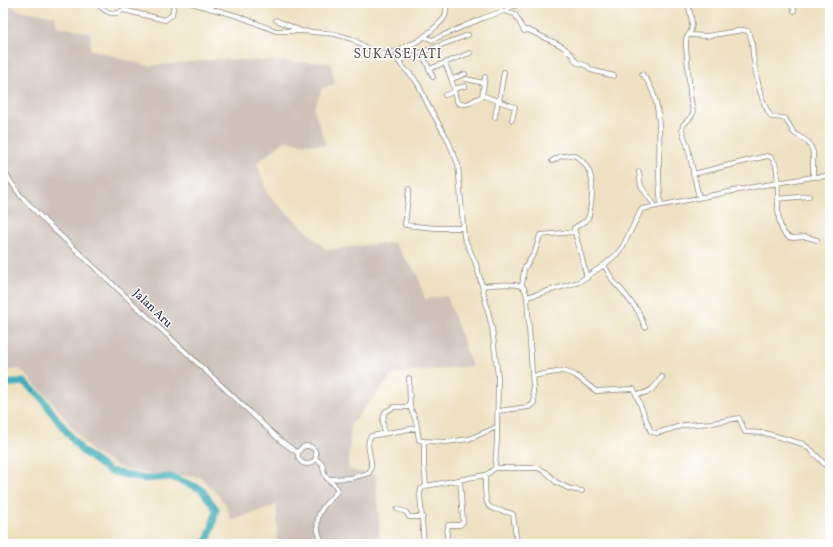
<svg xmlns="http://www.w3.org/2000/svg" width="833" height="547" font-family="Vollkorn,serif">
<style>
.industrial{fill:#cec1ba}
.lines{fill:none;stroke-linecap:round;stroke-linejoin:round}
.river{stroke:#3faebc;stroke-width:7}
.minor-casing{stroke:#88827e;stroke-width:5.5}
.minor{stroke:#fff;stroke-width:4}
.labels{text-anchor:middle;stroke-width:3;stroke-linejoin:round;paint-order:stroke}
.street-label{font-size:12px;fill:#22223b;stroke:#fff}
.quarter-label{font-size:14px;letter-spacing:1px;fill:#5f4e52;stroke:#fff}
</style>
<rect width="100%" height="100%" fill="#fff"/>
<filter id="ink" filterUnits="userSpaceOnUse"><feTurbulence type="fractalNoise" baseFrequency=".025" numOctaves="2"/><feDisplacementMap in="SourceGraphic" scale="8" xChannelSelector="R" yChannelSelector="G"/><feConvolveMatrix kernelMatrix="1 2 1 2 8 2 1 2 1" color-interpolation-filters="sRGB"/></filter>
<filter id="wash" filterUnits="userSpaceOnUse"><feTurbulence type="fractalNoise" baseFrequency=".012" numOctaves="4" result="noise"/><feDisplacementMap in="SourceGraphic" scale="16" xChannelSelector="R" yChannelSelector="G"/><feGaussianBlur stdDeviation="0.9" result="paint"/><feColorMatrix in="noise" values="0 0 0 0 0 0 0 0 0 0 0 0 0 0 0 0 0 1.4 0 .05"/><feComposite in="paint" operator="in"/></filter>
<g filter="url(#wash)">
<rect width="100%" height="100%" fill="#eee1c1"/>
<!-- industrial -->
<path class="industrial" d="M3,3h7l7,7 38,6 2,10 34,7 -1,16 57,17 73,-7 111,4 4,21 -13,5 -8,20 12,37 -41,-5 -28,22 11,32 59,55 66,-8 25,33 7,24 22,-3 25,70 -78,7 -43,51 -3,46 28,4 4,70h-103v-39l-46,16 -6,-18 -25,-26 -45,-2 -32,-6 -30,-16 -39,-49 -34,-35 -17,2z"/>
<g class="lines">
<!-- river -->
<path class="river" d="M3,384l21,-2 17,15 12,17 29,37 27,20 35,8 27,-2 30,12 15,20 -4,18 -6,17"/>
</g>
</g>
<g filter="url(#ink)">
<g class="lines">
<defs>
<path id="minor" d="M97,3c5,5 11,12 20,10 2,0 4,-2 6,-3l42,10 7,-5 2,-12
M191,3l47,13 38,15h25l34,3 17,5 21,13 11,2 14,-3
M687,3l1,1c3,12 8,25 -2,34v8l4,48 3,19 -2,4 -8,8 -1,5 6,18 11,50
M792,3l2,8
M211,9l2,-6
M504,11l11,3 9,17 4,-1 34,16 10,9 4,7 11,4 4,4 23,6
M276,20l23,10
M690,35l17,1 36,-6 5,1c5,7 4,16 5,24 2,16 8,51 19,62l13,1 9,15 14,9 3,5 2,5v25
M425,37l7,3 51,-22 21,-7 16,-8
M422,53l11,24
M398,61l70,-26
M445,63c3,7 6,14 8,22 2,6 1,12 5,18 9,5 17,-5 26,-7l31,11 -3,13
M429,69l41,-16
M642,74c22,24 17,68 17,99 0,11 1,21 2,32
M452,79l13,-5
M466,79l18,4
M454,89l11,-3
M445,95l9,-3
M482,96l3,-19
M499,101l5,-29
M495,117l3,-16
M552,161l9,-5 13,-1c24,14 19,39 15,61l-3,5 -12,7 13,50
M3,170l17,25 26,27 235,219 17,12
M639,172l2,14 14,20
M693,174l74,-18c21,2 1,66 20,80 5,4 11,1 18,1 4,0 8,2 12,3
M409,189l-4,36 31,3h27
M777,199l32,-3
M604,265l11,19 5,4 18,23 7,16
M482,286c9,-1 36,-4 42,2 2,2 2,6 3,9l52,-15 25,-17 12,-10 7,-9 17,-34 2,-3 117,-23 54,-9 17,-1
M522,287l2,-18 11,-17 5,-17 35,-3
M532,376l31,-5 12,4 21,16 38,-2 17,43 6,1 27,-8 28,-2 27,-5 6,14 20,1 38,11 8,6 19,20
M409,378l1,29 6,14 3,19 5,1v24l2,21
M637,394c13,0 18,-7 25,-17
M498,411l31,-4 5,-4 -7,-106
M384,433l-1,-13 2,-8 9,-5h16
M424,441l23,1 22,-3 28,-12
M298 455a9 9 0 1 1 18 0a9 9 0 1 1-18 0Z
M315,459l7,4c2,5 1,12 5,15 3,4 9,6 10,11 2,9 -33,19 -14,55
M495,468h43l8,4 10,10 14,7 12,2
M485,475c0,7 -1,29 5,32 6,4 16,4 23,7l4,30
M329,479l22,-1 18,-5c7,-11 -6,-27 2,-37l45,-8
M397,509l9,3 3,5h14
M424,544l-4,-49 1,-6 5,-3 59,-11 4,-2 6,-5 2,-29 1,-62 -6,-49 -10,-42 -6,-22 -12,-27 -6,-73 -11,-26 -18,-31 -10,-21 -5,-8 -13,-13 -4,-9c3,-11 12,-10 21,-15 5,-3 23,-18 26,-23 3,-4 2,-10 2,-15
M446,544l2,-19h12l3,-3 -3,-42"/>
</defs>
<!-- minor casing -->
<use href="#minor" class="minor-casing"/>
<!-- minor -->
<use href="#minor" class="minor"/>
</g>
</g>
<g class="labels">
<!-- street labels -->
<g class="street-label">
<text transform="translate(153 308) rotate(44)" y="4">Jalan Aru</text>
</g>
<!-- quarter labels -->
<g class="quarter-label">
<text x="398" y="58">SUKASEJATI</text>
</g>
</g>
<!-- margin -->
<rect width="833" height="547" fill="none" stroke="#fff" stroke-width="16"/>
</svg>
